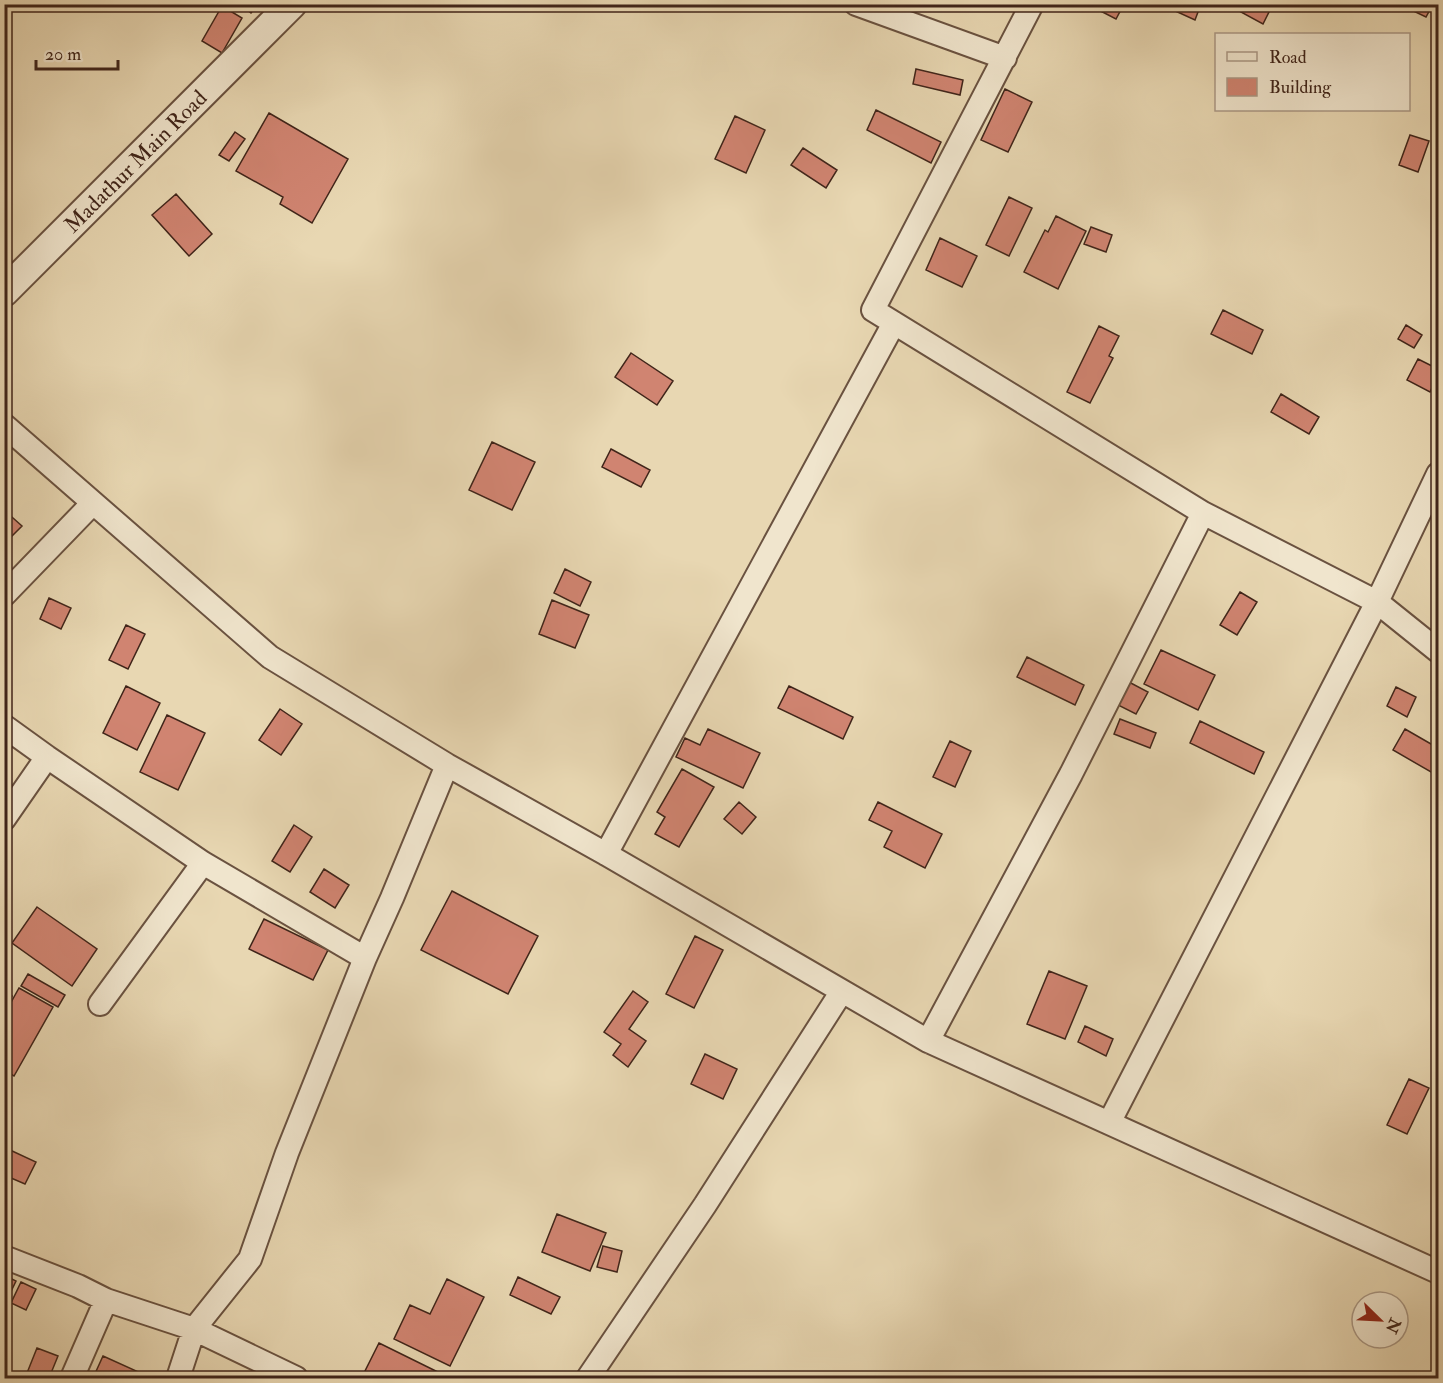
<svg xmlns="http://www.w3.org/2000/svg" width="1443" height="1383" font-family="'IM FELL Double Pica',serif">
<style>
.building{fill:#d08471;stroke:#40251a;stroke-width:1.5}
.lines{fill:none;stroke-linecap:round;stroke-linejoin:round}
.minor-casing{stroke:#6a5240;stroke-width:26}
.tertiary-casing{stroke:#6a5240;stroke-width:32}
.minor{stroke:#f0e5cd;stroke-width:22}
.tertiary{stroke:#f0e5cd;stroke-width:28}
.labels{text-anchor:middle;stroke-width:4.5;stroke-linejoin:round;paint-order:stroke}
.street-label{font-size:22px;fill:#40251a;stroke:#f0e5cd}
</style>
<rect width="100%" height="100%" fill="#e8d7b2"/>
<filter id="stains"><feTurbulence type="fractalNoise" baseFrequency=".00333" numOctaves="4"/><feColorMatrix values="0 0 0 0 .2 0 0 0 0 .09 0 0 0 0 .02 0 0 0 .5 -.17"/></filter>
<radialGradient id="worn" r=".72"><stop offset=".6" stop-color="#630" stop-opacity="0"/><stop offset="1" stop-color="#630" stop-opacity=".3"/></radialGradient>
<!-- building -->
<path class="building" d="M240,4h18l-7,9z
M1087,4h37l-8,15z
M1160,4h41l-6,16z
M1242,4h31l-10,20 -24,-13z
M1409,4h24l-7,13 -19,-9z
M222,6l20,12 -20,35 -20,-12z
M916,69l47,11 -3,15 -47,-11z
M1005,89l27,13 -24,50 -27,-12z
M876,110l65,32 -10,21 -64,-33z
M269,113l79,46 -36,64 -32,-19 3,-7 -47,-26z
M735,116l30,14 -19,43 -31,-14z
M235,132l10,7 -16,22 -10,-6z
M1410,135l19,6 -11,31 -19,-7z
M803,148l34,22 -11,18 -35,-23z
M176,194l36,40 -23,22 -37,-41z
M1009,197l23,11 -23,48 -23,-11z
M1056,216l30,15 -28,58 -34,-17 21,-42 3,2z
M1091,227l21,8 -6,17 -22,-8z
M940,238l37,18 -15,31 -36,-17z
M1223,310l40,20 -11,24 -41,-20z
M1406,325l16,10 -8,13 -16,-9z
M1099,326l20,10 -10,20 4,2 -23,45 -23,-11z
M631,353l42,28 -16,24 -42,-28z
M1418,359l20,10v6l-8,17 -23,-12z
M1281,394l38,23 -10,17 -38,-22z
M492,442l43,20 -23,48 -43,-20z
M611,449l39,21 -9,17 -39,-20z
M4,510l18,16 -18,18z
M565,569l26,13 -11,24 -26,-13z
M1240,592l17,10 -20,33 -17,-10z
M49,598l22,10 -10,21 -21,-10z
M552,600l37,15 -14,33 -36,-14z
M126,625l19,9 -17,35 -19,-9z
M1161,650l54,25 -17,35 -54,-26z
M1027,657l57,28 -9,20 -58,-28z
M1127,681l21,11 -12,22 -20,-10z
M126,686l34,17 -23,47 -34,-17z
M789,686l64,31 -10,22 -65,-31z
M1396,687l20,10 -9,20 -20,-11z
M280,709l22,15 -21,31 -22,-15z
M167,715l38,18 -27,57 -38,-18z
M1120,719l36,14 -6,15 -36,-14z
M1200,721l64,31 -10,22 -64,-31z
M708,729l52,24 -17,35 -67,-31 9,-19 15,7z
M1405,729l33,19v28l-45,-26z
M950,741l21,10 -16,36 -22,-10z
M682,769l32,18 -35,60 -24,-13 10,-17 -8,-5z
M739,802l17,15 -14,17 -18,-15z
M878,802l64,32 -17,34 -41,-21 8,-16 -23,-11z
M294,825l18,12 -22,35 -18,-11z
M324,869l25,16 -14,23 -25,-16z
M452,891l86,45 -30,58 -87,-44z
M37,907l60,42 -25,37 -60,-43z
M264,919l64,31 -15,30 -64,-31z
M695,936l28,14 -29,58 -28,-14z
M1049,971l38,15 -22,53 -38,-15z
M28,974l37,21 -7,12 -37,-21z
M19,988l34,19 -39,69 -10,-6v-55z
M4,991l8,5 -8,13z
M633,991l15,11 -19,27 17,12 -18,26 -15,-12 8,-11 -17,-12z
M1085,1026l28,13 -7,17 -28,-14z
M705,1054l32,15 -14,30 -32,-15z
M1409,1079l20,9 -22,46 -20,-9z
M10,1150l26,12 -11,22 -21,-9v-13z
M557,1214l49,19 -16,38 -48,-19z
M603,1246l19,5 -5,21 -20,-5z
M4,1275l12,6 -12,25z
M518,1277l42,20 -9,17 -41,-19z
M447,1279l37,18 -34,69 -56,-27 16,-34 20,9z
M21,1282l15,7 -10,21 -15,-7z
M379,1343l71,35h-71l-14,-7z
M37,1348l21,8 -9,22h-24z
M103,1356l40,18 -2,4h-48z"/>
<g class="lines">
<defs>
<path id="minor" d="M856,4l149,54
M1032,4l-159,306 330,203 174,89 61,49
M4,425l266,232 177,108 159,89 322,187 510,231
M4,595l89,-92
M4,726l43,31 156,106 162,95
M4,819l43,-62
M606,854l288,-531
M100,1004l103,-141
M928,1041l143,-267 132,-261
M1109,1123l268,-521 61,-128
M4,1257l74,29 28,14 88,29 102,49
M72,1378l34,-78
M178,1378l16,-49 56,-70 37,-106 78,-195 27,-60 55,-133
M588,1378l117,-173 137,-214"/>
<path id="tertiary" d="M4,292l288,-288"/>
</defs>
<!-- minor casing -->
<use href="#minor" class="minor-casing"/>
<!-- tertiary casing -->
<use href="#tertiary" class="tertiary-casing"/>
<!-- minor -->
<use href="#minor" class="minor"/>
<!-- tertiary -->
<use href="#tertiary" class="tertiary"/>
</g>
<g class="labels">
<!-- street labels -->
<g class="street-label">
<text transform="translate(135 161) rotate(-45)" y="8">Madathur Main Road</text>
</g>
</g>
<!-- margin -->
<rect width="1443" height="1383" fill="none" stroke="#e8d7b2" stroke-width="24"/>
<rect x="6" y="6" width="1431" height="1371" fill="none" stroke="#40251a" stroke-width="3"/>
<rect x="12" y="12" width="1419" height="1359" fill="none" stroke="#40251a" stroke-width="1.5"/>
<!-- legend -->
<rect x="1215" y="33" width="195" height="78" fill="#f0e5cd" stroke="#aa9885" stroke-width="1.5"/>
<rect x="1227" y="52" width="30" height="9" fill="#f0e5cd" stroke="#aa9885" stroke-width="1.5"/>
<text x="1269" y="63" font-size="18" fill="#40251a">Road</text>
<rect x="1227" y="78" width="30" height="18" fill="#d08471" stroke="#aa9885" stroke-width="1.5"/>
<text x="1269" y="93" font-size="18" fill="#40251a">Building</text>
<!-- north arrow -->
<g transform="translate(1380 1320) rotate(114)"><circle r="28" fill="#f0e5cd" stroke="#aa9885" stroke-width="1.5"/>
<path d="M0-4.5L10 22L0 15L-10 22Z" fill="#8f2418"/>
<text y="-9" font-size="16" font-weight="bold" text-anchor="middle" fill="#40251a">N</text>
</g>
<!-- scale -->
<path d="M36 60v9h82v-9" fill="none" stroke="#40251a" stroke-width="3"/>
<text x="45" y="60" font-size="18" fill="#40251a" stroke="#f0e5cd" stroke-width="4.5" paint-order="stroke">20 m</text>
<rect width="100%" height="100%" filter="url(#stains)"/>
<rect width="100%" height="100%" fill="url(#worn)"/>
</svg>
